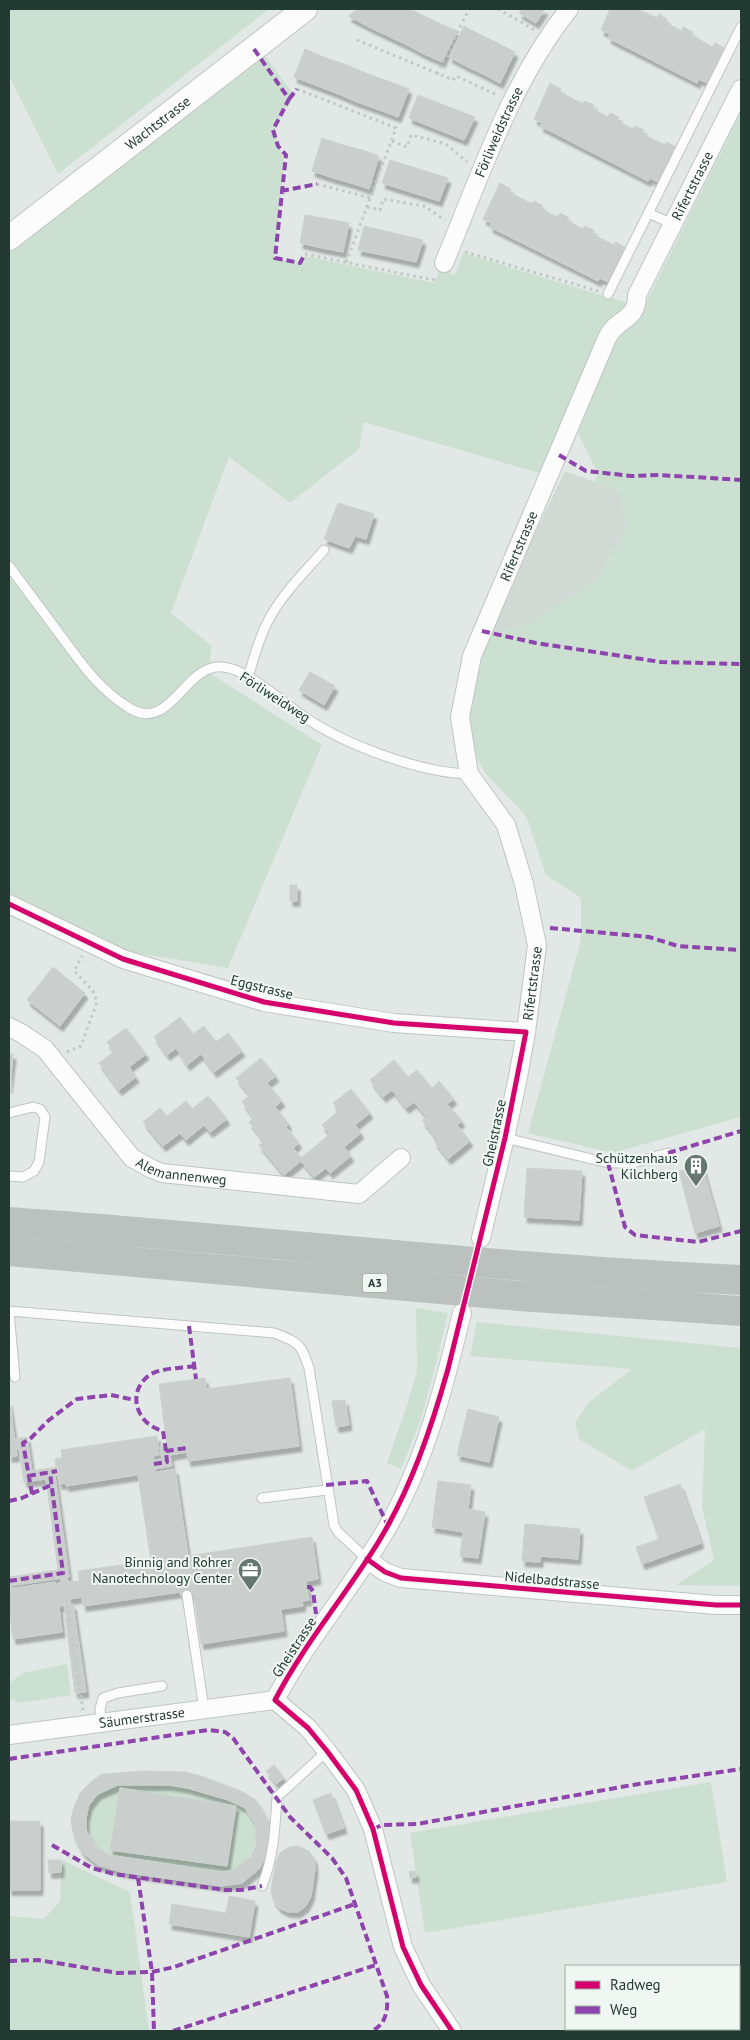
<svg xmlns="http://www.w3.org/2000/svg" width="750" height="2040" font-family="'PT Sans',sans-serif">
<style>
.built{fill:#d1d9d5}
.green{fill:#cce0d1}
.building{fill:#cacfcd;stroke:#cbd1ce;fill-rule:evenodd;filter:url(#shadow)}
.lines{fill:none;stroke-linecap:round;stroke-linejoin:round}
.lane-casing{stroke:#bfc5c2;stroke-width:11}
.street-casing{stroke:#bfc5c2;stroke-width:20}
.secondary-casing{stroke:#bfc5c2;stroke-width:26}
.highway-casing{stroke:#bcc4c1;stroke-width:30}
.path{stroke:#c0c8c4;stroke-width:3;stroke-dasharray:2.5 4;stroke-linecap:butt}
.lane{stroke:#fbfcfb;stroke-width:9}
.street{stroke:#fbfcfb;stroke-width:18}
.secondary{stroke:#fbfcfb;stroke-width:24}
.highway{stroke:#bac1bf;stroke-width:28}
.quiet{stroke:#8e44ad;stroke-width:4;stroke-dasharray:8 4;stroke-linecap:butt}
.cycleway-casing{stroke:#f0f7f3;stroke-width:8}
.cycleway{stroke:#d6006c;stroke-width:5}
.labels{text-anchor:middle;stroke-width:4;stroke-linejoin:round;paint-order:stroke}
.shield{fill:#f0f7f3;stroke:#60736b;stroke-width:1}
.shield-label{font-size:12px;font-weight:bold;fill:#223a31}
.street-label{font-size:14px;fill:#223a31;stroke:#f0f7f3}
.poi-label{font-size:14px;fill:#223a31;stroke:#f0f7f3;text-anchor:end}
</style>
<defs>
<filter id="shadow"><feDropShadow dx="3" dy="5.5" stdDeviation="1" flood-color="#0004"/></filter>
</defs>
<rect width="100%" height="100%" fill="#e2e8e5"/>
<!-- built -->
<path class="built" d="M565,471l54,20 8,37 -30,51 -64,43 -48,16z"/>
<!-- green -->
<path class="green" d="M9,9h260l-211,165 -49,-98z
M264,55l31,41c-7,12 -23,27 -19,42 3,10 7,16 8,27l-10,93 25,4 6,-6 129,27 7,-17 10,4 -1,4 5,1 8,-22 168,51 -85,171 -182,-53 -5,27 -69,54 -61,-46 -58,156 41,33 -4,26 114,73 -94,223 -146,-24 -73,-42v-649l83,-69z
M741,112v1005l-129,36 -84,-20 53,-193v-42l-35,-23 -20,-59 -41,-43 -12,-22 -6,-33 9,-58 9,-22 48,-16 64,-43 30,-51 -8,-37 -25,-9 4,-8 -23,-47 32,-79 37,-41z
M416,1308l32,5 -13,55 -15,54 -19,47 -14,-6 21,-61 9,-31z
M477,1322l264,26v238l-65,-1 38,-25 -12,-53 3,-78 -73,42 -53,-32 -4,-16 13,-20 44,-34 -162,-13z
M67,1664l4,31 -51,8 -11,-5v-15l14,-10z
M711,1782l16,100 -302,51 -15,-100z
M118,1785c41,-1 88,0 124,22 7,4 13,14 13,22 2,27 -10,41 -37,43l-109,-17c-5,-4 -13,-7 -16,-12 -10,-15 -9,-39 7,-50 5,-4 12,-6 18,-8z
M62,1860l68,32 19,139h-140v-115l35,3 16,-18z"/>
<!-- building -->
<path class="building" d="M358,9h24l-9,20 -25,-13z
M382,9h22l-14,28 -17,-8z
M404,9h6l12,6 -15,30 -17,-8z
M522,9h23l-9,14 -17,-10z
M610,9h28l19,9 2,-4 8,5 -1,4 16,8 1,-4 10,5 -2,3 22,12 2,-4 9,5 -17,35 -8,-4 -2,4 -89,-45 2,-4 -9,-4z
M422,15l17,8 -15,31 -17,-9z
M439,23l18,8 -15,31 -18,-8z
M464,26l17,9 -15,31 -17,-9z
M481,35l17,8 -15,31 -17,-8z
M498,43l17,9 -15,31 -17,-9z
M305,49l21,9 -11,27 -21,-8z
M326,58l21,7 -11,28 -21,-8z
M347,65l21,9 -11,28 -21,-9z
M368,74l20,7 -11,28 -20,-7z
M388,81l21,8 -11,28 -21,-8z
M550,83l11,6 -1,3 23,12 1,-3 10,4 -2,4 16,8 2,-4 9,4 -2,4 16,8 2,-3 9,4 -2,4 23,11 1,-3 10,5 -18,35 -8,-4 -2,3 -108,-55 2,-3 -8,-4z
M418,95l57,22 -11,23 -55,-22z
M322,138l21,7 -10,33 -21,-7z
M343,145l19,5 -11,33 -18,-5z
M362,150l17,6 -10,33 -18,-6z
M390,160l58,18 -9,23 -57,-18z
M500,183l11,6 -2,3 23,12 2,-3 9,5 -2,3 17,8 2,-4 9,5 -2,3 16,8 1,-3 10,4 -2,4 22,11 2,-3 9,5 -17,35 -8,-4 -2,3 -108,-54 1,-4 -8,-4z
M305,215l23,4 -6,29 -22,-5z
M328,219l21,4 -6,29 -21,-4z
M364,226l59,14 -7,22 -58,-12z
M338,503l36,11 -8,25 -11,-3 -6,12 -25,-9z
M310,672l25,14 -11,19 -25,-15z
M290,885h7v16h-7z
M53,967l32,26 -25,33 -33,-26z
M180,1017l13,17 11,-8 12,16 12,-9 14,18 -28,21 -13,-18 -14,11 -11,-17 -9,7 -13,-18z
M126,1028l20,26 -17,13 7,10 -17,13 -20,-27 15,-11 -7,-10z
M9,1054h4l-4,34z
M261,1058l15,18 -9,7 15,18 -7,6 14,17 -3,3 13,16 -6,5 8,10 29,-24 -8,-9 17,-14 -6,-8 18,-14 19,24 -15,12 6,8 -17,14 7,9 -21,17 -4,-5 -12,9 -13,-16 -17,14 -25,-30 5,-4 -15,-19 5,-4 -12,-16 8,-7 -14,-17z
M394,1060l14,17 9,-7 15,18 7,-7 15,18 -7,5 15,17 -5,4 13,16 -22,18 -14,-18 3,-2 -15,-19 5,-3 -13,-15 -8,6 -14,-18 -9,7 -13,-17z
M208,1096l19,23 -17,13 -6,-7 -18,15 -6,-7 -17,13 -20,-24 17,-14 7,8 19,-15 6,8z
M702,1165l17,61 -24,7 -16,-62z
M527,1168l55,3 -3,49 -55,-3z
M205,1378l1,11 84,-11 9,68 -111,15 -2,-19 -19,3 -8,-61z
M345,1400l4,25 -13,2 -4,-26z
M9,1401l8,55 -8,1z
M468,1409l31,8 -10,45 -32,-7z
M157,1436l2,19 -6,1 2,16 -89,14v-3l-7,1 -4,-25 7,-1 -1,-8z
M27,1437l5,34 25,-4 1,8 -3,1 14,101 -60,9v-9l49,-7 -12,-91 -22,3 -5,-33 -3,1 -1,-11z
M186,1443l1,9 -17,3 2,11 -17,3 -1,-9 8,-1 -2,-12z
M175,1469l13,87 -37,5 -13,-86z
M438,1481l33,4 -3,24 17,3 -7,46 -18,-2 3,-24 -31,-5z
M680,1484l21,59 -59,21 -6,-17 23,-8 -15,-42z
M525,1524l55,5 -2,30 -38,-3v6l-18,-1z
M312,1537l6,42 -12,2 3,19 -7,1 1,5 -22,3 3,22 -83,13 -13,-88z
M188,1556l5,38 -12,2 -1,-4 -97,14 -5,-35z
M67,1577l1,5 11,-1 3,16 -12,2v5l-6,1v-5h-6l-3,-16 6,-1v-5z
M55,1582l3,19h3l3,2 -2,3 -3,1 3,25 -49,7 -4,-32v-18z
M73,1604l13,88 -11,1 -11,-88z
M274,1765l10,13 -8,6 -10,-13z
M144,1771l41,1 19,5 37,14 15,9 10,17 4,15 -1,17 -10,20 -17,14 -20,3 -100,-14 -24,-7 -16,-13 -8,-15 -3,-16 2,-11 7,-17 11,-11 11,-8zM118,1785h51l18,3 41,12 17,8 10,16 1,20 -5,13 -20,14 -13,1 -109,-17 -15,-10 -8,-15v-12l3,-13 9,-11z
M120,1788l116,18 -9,60 -117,-16z
M331,1793l13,35 -18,6 -13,-34z
M9,1821h31v69h-31z
M298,1846l11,5 5,8 1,10 -4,27 -5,10 -8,6h-10l-9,-4 -6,-8 -2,-11 5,-27 4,-9 9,-6z
M48,1860h13v12l-12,1z
M415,1871l1,6 -6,1 -1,-6z
M229,1896l26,5 -6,36 -80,-13 3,-20 54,9z"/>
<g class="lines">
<defs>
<path id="lane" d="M648,213l25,11
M608,294l133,-267
M9,566c17,23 35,47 52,70 21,28 39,55 70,73 40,23 54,-46 92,-42 25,2 61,37 83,51 40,27 115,55 163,56
M248,677c6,-19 11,-39 20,-56 14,-27 36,-48 56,-71
M9,1113l24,-6 7,2 5,8 -6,45 -5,9 -11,6 -14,-1
M505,1138l103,25h25l35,-10
M9,1311l265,22c25,9 27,11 35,35l25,157 4,7 29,27
M9,1312l6,65
M262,1498l65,-8
M187,1595l17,114
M102,1722l-2,-13 3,-11 15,-5 44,-7
M262,1886c12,-30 13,-58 15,-89l50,-46"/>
<g id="street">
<path id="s1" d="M444,263c36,-86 66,-180 125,-254"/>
<path d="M9,904l114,55 141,43 130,21 132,9"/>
<path id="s2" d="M9,1027l12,6 24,16 87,109 20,11 10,4 197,21 42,-36"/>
<path id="s3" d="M481,1238l24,-100 13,-61 8,-45 11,-87 -13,-61 -18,-59 -37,-51 -9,-57 12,-61 135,-318c11,-22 30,-16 30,-43l104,-206"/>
<path d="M367,1559l18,13 16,6 315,27h25"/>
<path d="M275,1700c32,-61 78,-113 112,-172 38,-66 57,-141 75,-215"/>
<path d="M275,1700l33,28 19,23 29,39 17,39 30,118 18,38 31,46"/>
<path id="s4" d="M9,1735l266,-35"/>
</g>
<g id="secondary">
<path id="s5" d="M9,238l296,-229"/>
</g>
<path id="highway" d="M9,1222c244,17 488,47 732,58
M9,1251l510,45 222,15"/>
</defs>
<!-- lane casing -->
<use href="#lane" class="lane-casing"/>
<!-- street casing -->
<use href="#street" class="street-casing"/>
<!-- secondary casing -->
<use href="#secondary" class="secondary-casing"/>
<!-- highway casing -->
<use href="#highway" class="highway-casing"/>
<!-- path -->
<path class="path" d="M498,9l37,21
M357,40l96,40 3,-4 41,19
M437,74l32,-65
M297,89l99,39 -50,135
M392,141l15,6 4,-12 35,9 21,18
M317,184l54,14
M367,207l13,3 3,-11 41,7 21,14
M465,252l133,39
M305,254l128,26 2,-5
M67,1052l14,-6 16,-44 -4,-11 -19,-20 8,-15
M67,1605l16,105"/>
<!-- lane -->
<use href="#lane" class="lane"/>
<!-- street -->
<use href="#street" class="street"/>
<!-- secondary -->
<use href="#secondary" class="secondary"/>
<!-- highway -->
<use href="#highway" class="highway"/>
<!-- quiet -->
<path class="quiet" d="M254,49l35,50 -16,31 5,16 8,9 -11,103 25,5 5,-9
M289,99l8,-10
M281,191l36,-7
M559,455l27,16 46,5 28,-1 81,5
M482,631l54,12 125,19 80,2
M550,928l99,9 29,9 63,4
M668,1153l73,-22
M608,1163l17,64 10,8 63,7 43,-11
M189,1326l7,53
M166,1451l-3,-20c-28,-7 -37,-41 -12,-57 11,-6 31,-6 43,-8
M154,1464l13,-2 -1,-11 21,-3
M28,1476l29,-5
M326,1485l41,-4 21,45
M32,1494l-9,-51 8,-5 18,-18 28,-21 34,-4 24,5
M9,1501l13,-3 29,-13
M9,1581l54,-8 -13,-100
M307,1587h3l3,4 3,23
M9,1759l199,-29 17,2 8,6 57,79 42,41 14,20 41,118c1,15 -1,28 -15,35
M373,1829l9,-4 35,-1 215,-39 109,-16
M52,1845l40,23 22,6 111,16h16l21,-4
M138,1878l14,94 2,59
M9,1961l29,-1 80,13 34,-1 22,-5 181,-63
M173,2031l203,-66"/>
<defs>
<path id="cycleway" d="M9,904l114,55 141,43 130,21 132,9 -21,106 -57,231c-17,60 -37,119 -69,172 -33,54 -75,103 -104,159l33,28 19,23 29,39 17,39 30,118 18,38 31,46
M367,1559l18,13 16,6 315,27h25"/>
</defs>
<!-- cycleway casing -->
<use href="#cycleway" class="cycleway-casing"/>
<!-- cycleway -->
<use href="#cycleway" class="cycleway"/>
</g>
<!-- icons -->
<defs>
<symbol id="building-pin" viewBox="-11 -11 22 30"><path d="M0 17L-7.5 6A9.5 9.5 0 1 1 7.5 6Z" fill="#657770" stroke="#f0f7f3"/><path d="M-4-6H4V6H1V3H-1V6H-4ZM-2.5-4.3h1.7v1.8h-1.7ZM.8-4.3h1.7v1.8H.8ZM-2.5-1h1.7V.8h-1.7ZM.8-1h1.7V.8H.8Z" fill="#fff"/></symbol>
<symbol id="office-pin" viewBox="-11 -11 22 30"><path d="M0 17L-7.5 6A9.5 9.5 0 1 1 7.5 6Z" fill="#657770" stroke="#f0f7f3"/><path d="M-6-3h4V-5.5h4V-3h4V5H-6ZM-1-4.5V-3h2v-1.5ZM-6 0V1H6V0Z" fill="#fff"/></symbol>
</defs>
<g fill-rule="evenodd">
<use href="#building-pin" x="682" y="1152" width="28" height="38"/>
<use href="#office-pin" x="236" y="1556" width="28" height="38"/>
</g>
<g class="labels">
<!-- shield labels -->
<rect class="shield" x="362.5" y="1273.5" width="25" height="19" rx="4"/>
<g class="shield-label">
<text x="375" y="1287">A3</text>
</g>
<!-- street labels -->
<g class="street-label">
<text dy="5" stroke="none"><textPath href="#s5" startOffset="188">Wachtstrasse</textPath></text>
<text dy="5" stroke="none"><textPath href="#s1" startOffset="142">Förliweidstrasse</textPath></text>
<text dy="5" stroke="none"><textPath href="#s3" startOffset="1128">Rifertstrasse</textPath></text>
<text dy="5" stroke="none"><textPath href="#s3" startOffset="725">Rifertstrasse</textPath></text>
<text transform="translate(275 697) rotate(33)" y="5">Förliweidweg</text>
<text dy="5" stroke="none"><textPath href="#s3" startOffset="260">Rifertstrasse</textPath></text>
<text transform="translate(262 987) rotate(14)" y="5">Eggstrasse</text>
<text transform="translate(494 1133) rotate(-78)" y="5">Gheistrasse</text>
<text dy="5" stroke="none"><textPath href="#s2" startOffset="234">Alemannenweg</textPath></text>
<text transform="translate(552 1580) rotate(5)" y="5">Nidelbadstrasse</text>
<text transform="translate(294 1647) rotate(-57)" y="5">Gheistrasse</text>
<text dy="5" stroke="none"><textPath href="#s4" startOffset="134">Säumerstrasse</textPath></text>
</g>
<!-- poi labels -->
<g class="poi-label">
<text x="678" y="1163">Schützenhaus<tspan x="678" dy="16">Kilchberg</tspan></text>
<text x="232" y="1567">Binnig and Rohrer<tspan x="232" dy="16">Nanotechnology Center</tspan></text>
</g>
</g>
<!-- border -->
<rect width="750" height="2040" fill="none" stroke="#223a31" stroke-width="20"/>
<!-- legend -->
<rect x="565" y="1965" width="175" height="65" fill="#f0f7f3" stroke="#9eaba5"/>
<rect x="575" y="1981" width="25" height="8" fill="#d6006c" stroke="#9eaba5"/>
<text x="610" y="1990" font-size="15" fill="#223a31">Radweg</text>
<rect x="575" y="2006" width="25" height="8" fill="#8e44ad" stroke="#9eaba5"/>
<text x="610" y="2015" font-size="15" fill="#223a31">Weg</text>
</svg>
